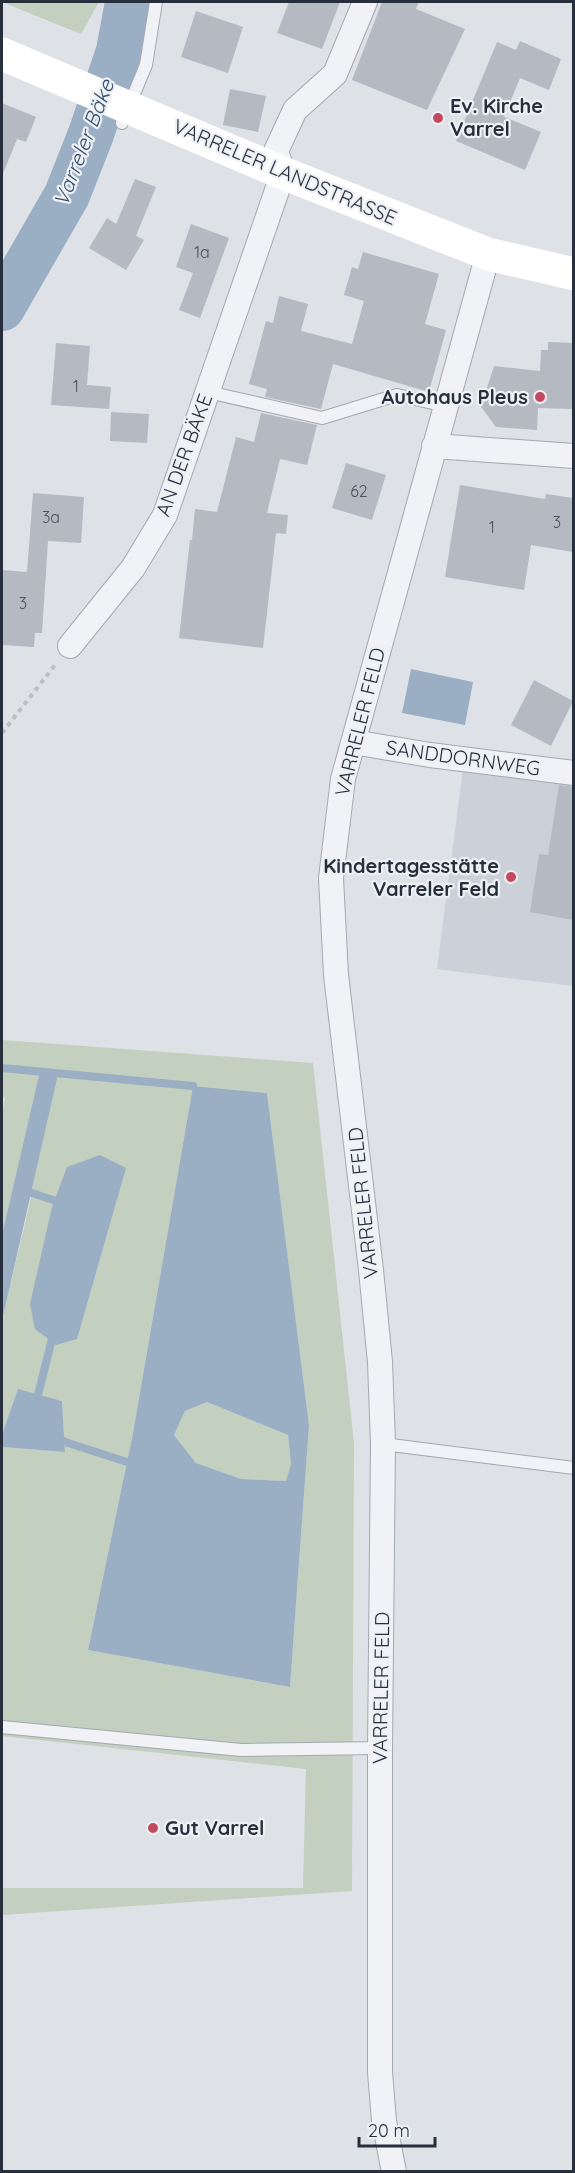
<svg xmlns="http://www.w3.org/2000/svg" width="575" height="2173" font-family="Quicksand,sans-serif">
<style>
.built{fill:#ccd0d8}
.green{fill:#c3cfbf;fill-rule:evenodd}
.water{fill:#9bafc4;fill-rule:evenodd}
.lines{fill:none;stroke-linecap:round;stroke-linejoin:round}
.stream{stroke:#9bafc4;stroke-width:8}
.river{stroke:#9bafc4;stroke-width:46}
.building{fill:#b5bac2}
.lane-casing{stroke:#a4a8b0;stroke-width:14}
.street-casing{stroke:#a4a8b0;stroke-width:26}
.path{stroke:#bcbfc5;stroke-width:4;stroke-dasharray:4.5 4.5;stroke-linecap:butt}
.lane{stroke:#f0f2f5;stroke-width:12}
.street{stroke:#f0f2f5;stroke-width:24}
.secondary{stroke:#fff;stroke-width:33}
.poi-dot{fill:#c34a5e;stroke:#edf0f4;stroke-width:2}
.labels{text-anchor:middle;stroke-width:4.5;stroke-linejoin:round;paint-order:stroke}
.number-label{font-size:16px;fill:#4b525e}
.poi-label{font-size:20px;font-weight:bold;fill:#282f3c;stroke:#edf0f4;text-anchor:start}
.street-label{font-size:20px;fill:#282f3c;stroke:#edf0f4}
.water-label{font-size:21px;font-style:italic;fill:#354e6c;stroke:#edf0f4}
</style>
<rect width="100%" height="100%" fill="#dee1e6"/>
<!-- built -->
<path class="built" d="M463,769l110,16v201l-136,-17z"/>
<!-- green -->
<path class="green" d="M2,2h97l-18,32z
M2,1040l311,23 41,380 -2,448 -350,24v-27h301l3,-119 -304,-33v-289l63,5 -3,-51 -43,-11 -17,45v-114l30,-128 8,-121 -38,163v-118l3,-19 -3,-1zM193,1086l74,7 42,332 -19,262 -202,-37 45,-217z
M207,1402l81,33 3,29 -5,17 -45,-2 -45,-16 -22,-28 11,-24z"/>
<!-- water -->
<path class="water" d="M411,669l62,13 -8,43 -63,-12z
M40,1071l18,3 -56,247v-86z
M193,1086l74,7 42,332 -19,262 -202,-37 45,-217zM207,1402l81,33 3,29 -5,17 -45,-2 -45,-16 -22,-28 11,-24z
M100,1155l26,13 -49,171 -21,6 -21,-16 -5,-25 22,-97 15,-40z
M18,1389l44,12 3,51 -63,-5v-12z"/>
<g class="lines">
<!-- stream -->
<path class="stream" d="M2,1068l191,18
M32,1193l30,10
M38,1405v-10l15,-60
M57,1437l8,5 62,20"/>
<!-- river -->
<path class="river" d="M2,308l65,-113 24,-61 28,-83 9,-49"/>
</g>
<!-- building -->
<path class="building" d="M289,2h51l-18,47 -45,-16z
M382,2h37l-3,7 49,20 -38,81 -75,-30z
M196,11l47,16 -15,46 -47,-16z
M520,41l41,18 -12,31 -29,-12 -16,39 37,15 -16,38 -69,-29 41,-99 19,8z
M230,89l36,7 -8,36 -35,-7z
M2,103l34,14 -10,25 -9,-3 -15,37z
M135,179l21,8 -20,49 8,4 -18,30 -37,-22 18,-30 9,6z
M191,224l38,14 -29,80 -21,-8 14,-37 -17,-6z
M363,252l76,22 -14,50 21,6 -17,62 -96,-28 -12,45 -56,-12 2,-8 -18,-5 17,-63 7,2 6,-27 29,8 -7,27 51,13 12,-43 -20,-6 8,-28 6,2z
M548,342l25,1v66l-35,-1 -1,22 -41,-3 -15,-20 13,-41 46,5 1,-21h7z
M56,343l34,3 -3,39 24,2 -2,22 -58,-4z
M111,412l38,2 -2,29 -37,-2z
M261,413l56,12 -10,40 -27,-6 -13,54 21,2 -2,19 -10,-1 -13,115 -84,-10 11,-98h2l3,-31 22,3 19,-75 18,5z
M346,463l40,12 -14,45 -40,-12z
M460,485l85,14 1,-5 27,4v54l-42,-7 -7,45 -79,-13z
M33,493l51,4 -3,46 -33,-2 -6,92h-7l-1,14 -32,-2v-75l25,2z
M534,680l39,21 -22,45 -40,-21z
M559,785l14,2v133l-43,-8 9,-58 9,1z"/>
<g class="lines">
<defs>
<path id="lane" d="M122,123l24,-58 10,-63
M208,392l114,26 75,-23 49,11
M383,1444l191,24
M2,1727l239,23 139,-2"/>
<path id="street" d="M434,446l140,10
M70,646l63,-78 32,-53 118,-342 -7,-22 19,-41 40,-36 30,-72
M353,742l77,13 144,18
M394,2172l-10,-51 -4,-49v-324l3,-304 -3,-82 -9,-92 -35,-295 -5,-97 12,-99 145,-525"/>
</defs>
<!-- lane casing -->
<use href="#lane" class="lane-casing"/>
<!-- street casing -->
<use href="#street" class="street-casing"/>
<!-- path -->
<path class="path" d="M2,733l53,-68"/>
<!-- lane -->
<use href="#lane" class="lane"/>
<!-- street -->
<use href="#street" class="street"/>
<!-- secondary -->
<path class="secondary" d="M2,54l281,119 205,81 86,20"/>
</g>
<!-- markers -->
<g class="poi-dot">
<circle cx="438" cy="118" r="6"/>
<circle cx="540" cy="397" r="6"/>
<circle cx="511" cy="877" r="6"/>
<circle cx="153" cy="1828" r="6"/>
</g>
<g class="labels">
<!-- number labels -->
<g class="number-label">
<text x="202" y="258">1a</text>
<text x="76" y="392">1</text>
<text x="359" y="497">62</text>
<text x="51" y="523">3a</text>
<text x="557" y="528">3</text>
<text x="492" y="533">1</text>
<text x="23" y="609">3</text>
</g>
<!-- poi labels -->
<g class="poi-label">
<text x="450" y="113">Ev. Kirche<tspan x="450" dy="23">Varrel</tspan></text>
<text x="528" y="404" text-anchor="end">Autohaus Pleus</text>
<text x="499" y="873" text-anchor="end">Kindertagesstätte<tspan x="499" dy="23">Varreler Feld</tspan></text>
<text x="165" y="1835">Gut Varrel</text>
</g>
<!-- street labels -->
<g class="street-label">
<text transform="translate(285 172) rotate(23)" y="7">VARRELER LANDSTRASSE</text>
<text transform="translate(184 455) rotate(-70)" y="7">AN DER BÄKE</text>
<text transform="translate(360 722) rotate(-76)" y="7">VARRELER FELD</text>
<text transform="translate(463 758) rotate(8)" y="7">SANDDORNWEG</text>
<text transform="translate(363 1203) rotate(-96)" y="7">VARRELER FELD</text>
<text transform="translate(381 1688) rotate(-89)" y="7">VARRELER FELD</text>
</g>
<!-- water labels -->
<g class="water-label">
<text transform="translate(84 143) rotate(-69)" y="7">Varreler Bäke</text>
</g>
</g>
<!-- border -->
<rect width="575" height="2173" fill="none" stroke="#282f3c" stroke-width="6"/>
<!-- scale -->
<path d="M359 2137v9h76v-9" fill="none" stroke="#282f3c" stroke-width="3"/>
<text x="368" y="2137" font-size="18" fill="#282f3c" stroke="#edf0f4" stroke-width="4.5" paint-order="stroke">20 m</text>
</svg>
